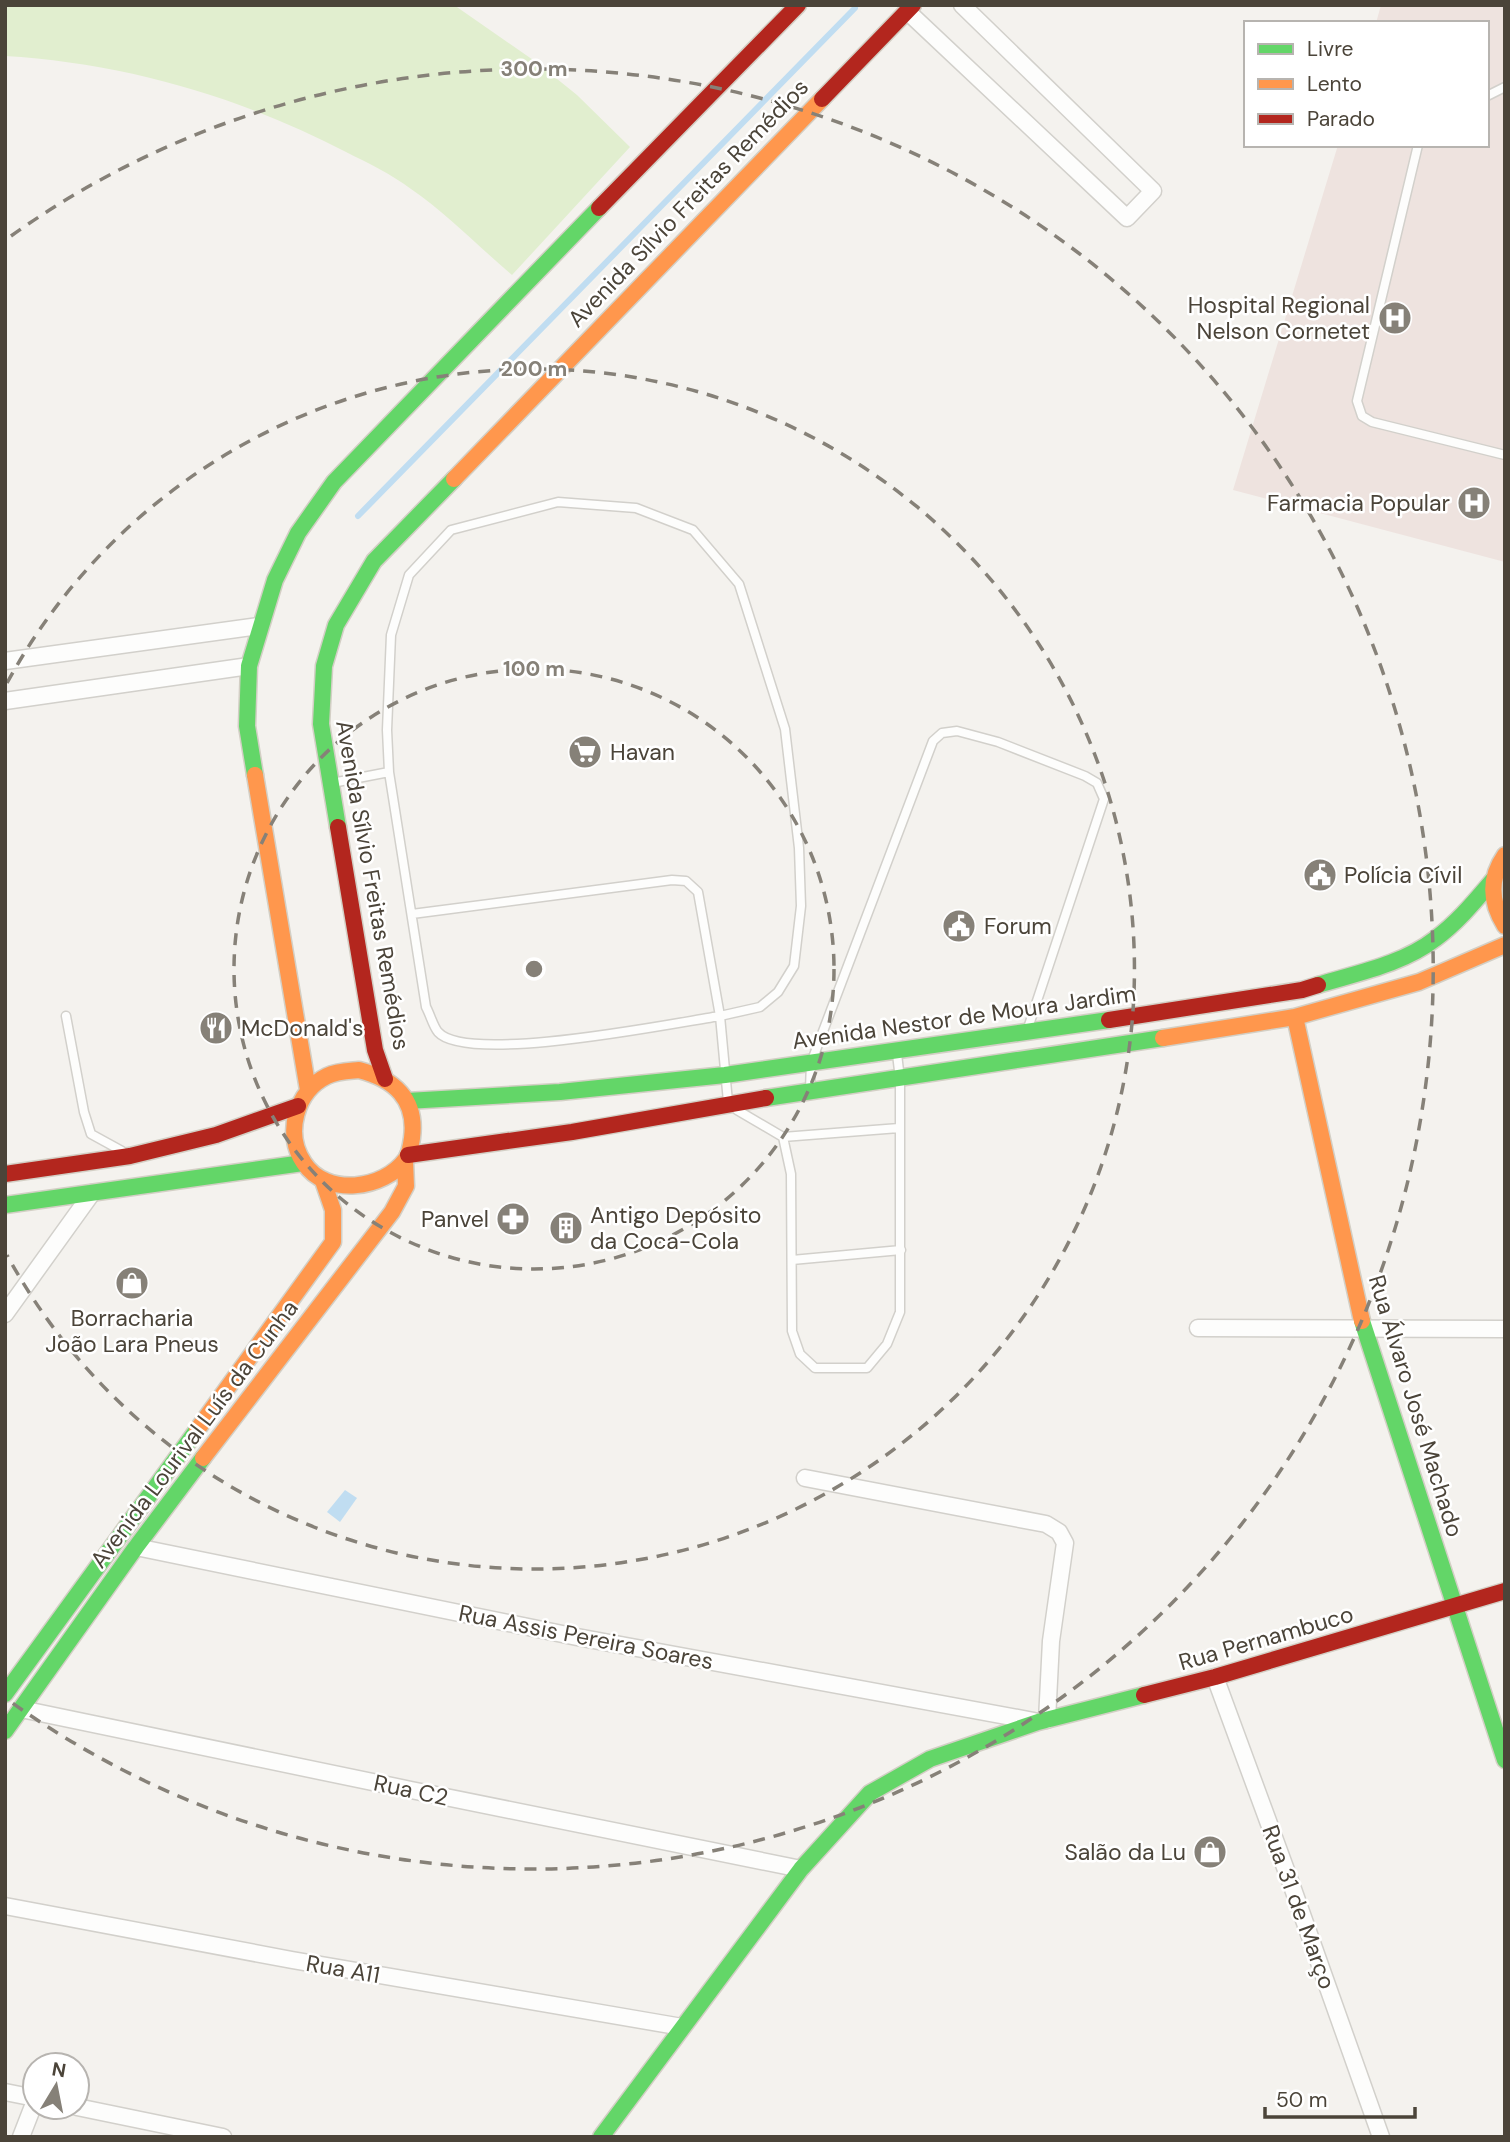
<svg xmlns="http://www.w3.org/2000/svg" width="1510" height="2142" font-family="'DM Sans',sans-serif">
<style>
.medical{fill:#eee3df}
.green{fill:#e1eecf}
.water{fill:#c0ddf1}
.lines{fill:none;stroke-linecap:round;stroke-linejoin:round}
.stream{stroke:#c0ddf1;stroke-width:6}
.lane-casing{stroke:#d2d0cb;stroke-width:11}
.street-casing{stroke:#d2d0cb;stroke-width:19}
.fast-casing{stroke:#d3cfc5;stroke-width:19}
.slow-casing{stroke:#d3cfc5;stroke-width:19}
.jam-casing{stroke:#d3cfc5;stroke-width:19}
.lane{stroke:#fdfdfc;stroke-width:8}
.street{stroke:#fdfdfc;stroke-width:16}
.fast{stroke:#63d668;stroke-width:16}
.slow{stroke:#ff974d;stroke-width:16}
.jam{stroke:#b3261e;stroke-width:16}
.ring{fill:none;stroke:#868178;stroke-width:3.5;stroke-dasharray:12 9}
.labels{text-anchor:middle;stroke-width:5;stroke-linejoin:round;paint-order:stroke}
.street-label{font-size:23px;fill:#4b4439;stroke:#fff}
.poi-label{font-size:23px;fill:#4b4439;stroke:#fff;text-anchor:start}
.centre{fill:#868178;stroke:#fff;stroke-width:3.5}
.ring-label{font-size:21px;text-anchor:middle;font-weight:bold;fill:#868178;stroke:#fff;stroke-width:5;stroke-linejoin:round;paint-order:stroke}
</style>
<rect width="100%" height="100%" fill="#f4f2ee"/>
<!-- medical -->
<path class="medical" d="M1381,5h124v557l-272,-72 105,-345h149v-122h-111z"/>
<!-- green -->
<path class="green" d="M5,5h449l82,57 41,33 53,52 -118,128c-33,-28 -66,-62 -101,-86 -20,-15 -43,-26 -65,-37 -105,-55 -222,-89 -341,-96z"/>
<!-- water -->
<path class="water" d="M345,1490l12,8 -17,24 -13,-10z"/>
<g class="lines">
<!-- stream -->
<path class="stream" d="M358,516l497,-508"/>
<defs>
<path id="lane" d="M1487,96l18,-9
M1418,145l-61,256 5,15 10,6 133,33
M389,772l-2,-42 4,-95 18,-60 42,-45 107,-28 78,6 57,22 46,54 46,145 14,119 2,58 -7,60 -16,26 -18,15 -40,9 -22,-124 -12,-11 -14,-1 -260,34
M332,783l57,-11 37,235c4,7 7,19 12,25 29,33 236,-9 282,-16l8,86
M66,1016l18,96 7,22 31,17
M810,1089l1,-26 122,-322 9,-8 15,-2 41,11 87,34 12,7 7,16 -76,229
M737,1110l46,27 8,37 1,157 8,23 15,14h52l20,-24 13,-32v-233l-3,-25
M783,1137l116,-9
M792,1260l109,-10"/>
<path id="street" d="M907,11l220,207 26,-27 -191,-186
M5,661l254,-35
M5,701l244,-35
M5,1314l87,-121
M1198,1328l307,1
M805,1478l241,46 13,8 6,11 -14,98 -4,79
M136,1547l441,90 457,84
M1215,1677l78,212 88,248
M21,1709l390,81 390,79
M5,1906l287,54 390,67
M5,2092l30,6
M77,2107l146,30
M21,2137l14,-36"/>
<path id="fast" d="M255,775l-8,-49 2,-60 26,-86 23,-47 36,-51 265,-274
M338,827l-17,-103 3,-58 12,-41 38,-64 80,-82
M1318,985c39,-12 85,-21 117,-46 23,-17 40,-38 58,-59
M766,1098l397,-60
M407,1101l153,-9 165,-17 384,-55
M5,1205l298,-42
M1362,1321l143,439
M5,1694l192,-264
M5,1731l131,-184 67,-89
M601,2137l200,-268 69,-76 60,-34 108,-37 106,-27"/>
<path id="slow" d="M454,479l368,-380
M255,775l53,315
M1505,855c-16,23 -15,47 0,71
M1295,1017l67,304
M1163,1038l132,-21 124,-35 86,-37
M359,1070c35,9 58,29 53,68 -1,7 -2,15 -6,21 -22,31 -80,38 -102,4 -20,-29 -8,-72 23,-87 10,-5 22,-5 32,-6z
M197,1430l136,-188v-32l-10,-29
M203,1458l189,-246 14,-26 -1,-25"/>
<path id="jam" d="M822,99l91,-94
M599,208l199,-203
M338,827l37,223 10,29
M1109,1020l193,-30 16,-5
M408,1155l164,-23 194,-34
M5,1174l125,-18 86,-21 82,-29
M1144,1695l71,-18 290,-86"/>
</defs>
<!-- lane casing -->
<use href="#lane" class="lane-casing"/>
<!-- street casing -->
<use href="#street" class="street-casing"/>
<!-- fast casing -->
<use href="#fast" class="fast-casing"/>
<!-- slow casing -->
<use href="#slow" class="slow-casing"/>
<!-- jam casing -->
<use href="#jam" class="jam-casing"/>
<!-- lane -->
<use href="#lane" class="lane"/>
<!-- street -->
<use href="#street" class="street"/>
<!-- fast -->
<use href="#fast" class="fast"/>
<!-- slow -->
<use href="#slow" class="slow"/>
<!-- jam -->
<use href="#jam" class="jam"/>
</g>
<!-- distance rings -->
<g class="ring">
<circle cx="534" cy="969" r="300"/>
<path d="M7 683A600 600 0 1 1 7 1255"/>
<path d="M11 236A900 900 0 1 1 11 1702"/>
</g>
<!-- icons -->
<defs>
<symbol id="hospital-disc" viewBox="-11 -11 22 22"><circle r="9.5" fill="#868178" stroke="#fff"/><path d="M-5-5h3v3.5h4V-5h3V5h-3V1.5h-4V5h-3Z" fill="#fff"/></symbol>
<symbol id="supermarket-disc" viewBox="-11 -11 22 22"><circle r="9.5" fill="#868178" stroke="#fff"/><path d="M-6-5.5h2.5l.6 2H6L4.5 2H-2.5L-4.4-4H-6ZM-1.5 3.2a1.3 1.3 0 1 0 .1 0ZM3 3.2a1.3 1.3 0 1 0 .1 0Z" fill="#fff"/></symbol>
<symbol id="civic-disc" viewBox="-11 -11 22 22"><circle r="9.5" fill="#868178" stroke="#fff"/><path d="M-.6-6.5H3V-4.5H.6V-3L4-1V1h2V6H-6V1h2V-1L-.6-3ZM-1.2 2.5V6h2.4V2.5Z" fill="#fff"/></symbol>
<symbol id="restaurant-disc" viewBox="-11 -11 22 22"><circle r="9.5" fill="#868178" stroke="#fff"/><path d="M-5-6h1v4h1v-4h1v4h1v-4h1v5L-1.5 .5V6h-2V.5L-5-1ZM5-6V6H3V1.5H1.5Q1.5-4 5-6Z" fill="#fff"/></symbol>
<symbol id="pharmacy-disc" viewBox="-11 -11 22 22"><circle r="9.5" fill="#868178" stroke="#fff"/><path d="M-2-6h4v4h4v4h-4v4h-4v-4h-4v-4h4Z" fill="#fff"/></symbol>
<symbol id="building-disc" viewBox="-11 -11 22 22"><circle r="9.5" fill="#868178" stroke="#fff"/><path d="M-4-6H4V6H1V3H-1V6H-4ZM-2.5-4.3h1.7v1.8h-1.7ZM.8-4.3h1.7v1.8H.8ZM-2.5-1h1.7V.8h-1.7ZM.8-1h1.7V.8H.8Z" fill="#fff"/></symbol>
<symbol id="shop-disc" viewBox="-11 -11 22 22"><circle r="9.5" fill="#868178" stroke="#fff"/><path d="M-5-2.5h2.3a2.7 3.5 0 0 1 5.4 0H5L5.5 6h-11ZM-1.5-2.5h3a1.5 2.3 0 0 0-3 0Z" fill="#fff"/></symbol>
</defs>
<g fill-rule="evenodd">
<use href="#hospital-disc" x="1376" y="299" width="38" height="38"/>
<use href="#hospital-disc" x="1455" y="484" width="38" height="38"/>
<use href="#supermarket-disc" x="566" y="733" width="38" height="38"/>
<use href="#civic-disc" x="1301" y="856" width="38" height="38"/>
<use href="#civic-disc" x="940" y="907" width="38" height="38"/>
<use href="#restaurant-disc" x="197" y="1009" width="38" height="38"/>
<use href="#pharmacy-disc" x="494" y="1200" width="38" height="38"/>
<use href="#building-disc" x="547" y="1209" width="38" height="38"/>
<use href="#shop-disc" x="113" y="1264" width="38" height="38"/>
<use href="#shop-disc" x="1191" y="1833" width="38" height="38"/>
</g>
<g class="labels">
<!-- street labels -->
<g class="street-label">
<text transform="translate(688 203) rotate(-46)" y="8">Avenida Sílvio Freitas Remédios</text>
<text transform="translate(373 885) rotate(80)" y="8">Avenida Sílvio Freitas Remédios</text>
<text transform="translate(964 1017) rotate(-8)" y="8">Avenida Nestor de Moura Jardim</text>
<text transform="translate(1416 1406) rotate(73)" y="8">Rua Álvaro José Machado</text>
<text transform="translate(194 1434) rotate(-53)" y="8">Avenida Lourival Luís da Cunha</text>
<text transform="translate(586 1637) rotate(11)" y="8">Rua Assis Pereira Soares</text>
<text transform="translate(1266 1638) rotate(-16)" y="8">Rua Pernambuco</text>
<text transform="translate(411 1790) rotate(12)" y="8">Rua C2</text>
<text transform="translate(1299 1907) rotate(70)" y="8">Rua 31 de Março</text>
<text transform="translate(343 1969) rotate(10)" y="8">Rua A11</text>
</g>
<!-- poi labels -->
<g class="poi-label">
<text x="1370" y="313" text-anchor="end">Hospital Regional<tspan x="1370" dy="26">Nelson Cornetet</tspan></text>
<text x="1450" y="511" text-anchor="end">Farmacia Popular</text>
<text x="610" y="760">Havan</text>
<text x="1344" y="883">Polícia Cívil</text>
<text x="984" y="934">Forum</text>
<text x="241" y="1036">McDonald's</text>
<text x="590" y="1223">Antigo Depósito<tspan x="590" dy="26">da Coca-Cola</tspan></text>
<text x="489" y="1227" text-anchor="end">Panvel</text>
<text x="132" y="1326" text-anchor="middle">Borracharia<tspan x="132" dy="26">João Lara Pneus</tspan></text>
<text x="1186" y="1860" text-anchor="end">Salão da Lu</text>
</g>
</g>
<circle cx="534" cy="969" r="10" class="centre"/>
<g class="ring-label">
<text x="534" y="76">300 m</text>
<text x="534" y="376">200 m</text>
<text x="534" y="676">100 m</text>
</g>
<!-- border -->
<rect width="1510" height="2142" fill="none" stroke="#4b4439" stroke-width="14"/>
<!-- legend -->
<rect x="1244" y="21" width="245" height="126" fill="#ffffff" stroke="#b7b4b0" stroke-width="2"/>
<rect x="1258" y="44" width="35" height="10" fill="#63d668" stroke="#b7b4b0" stroke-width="2"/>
<text x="1307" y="56" font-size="21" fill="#4b4439">Livre</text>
<rect x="1258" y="79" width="35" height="10" fill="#ff974d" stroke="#b7b4b0" stroke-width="2"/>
<text x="1307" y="91" font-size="21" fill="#4b4439">Lento</text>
<rect x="1258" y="114" width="35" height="10" fill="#b3261e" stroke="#b7b4b0" stroke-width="2"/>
<text x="1307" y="126" font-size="21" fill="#4b4439">Parado</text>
<!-- north arrow -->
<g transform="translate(56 2086) rotate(10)"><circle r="33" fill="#ffffff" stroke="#b7b4b0" stroke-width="2"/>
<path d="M0-5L12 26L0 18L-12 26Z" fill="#868178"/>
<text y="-10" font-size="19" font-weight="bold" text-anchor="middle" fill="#4b4439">N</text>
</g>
<!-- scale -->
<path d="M1265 2107v10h150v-10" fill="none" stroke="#4b4439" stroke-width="3.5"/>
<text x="1276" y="2107" font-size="21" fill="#4b4439" stroke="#ffffff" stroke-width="5" paint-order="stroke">50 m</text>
</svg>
